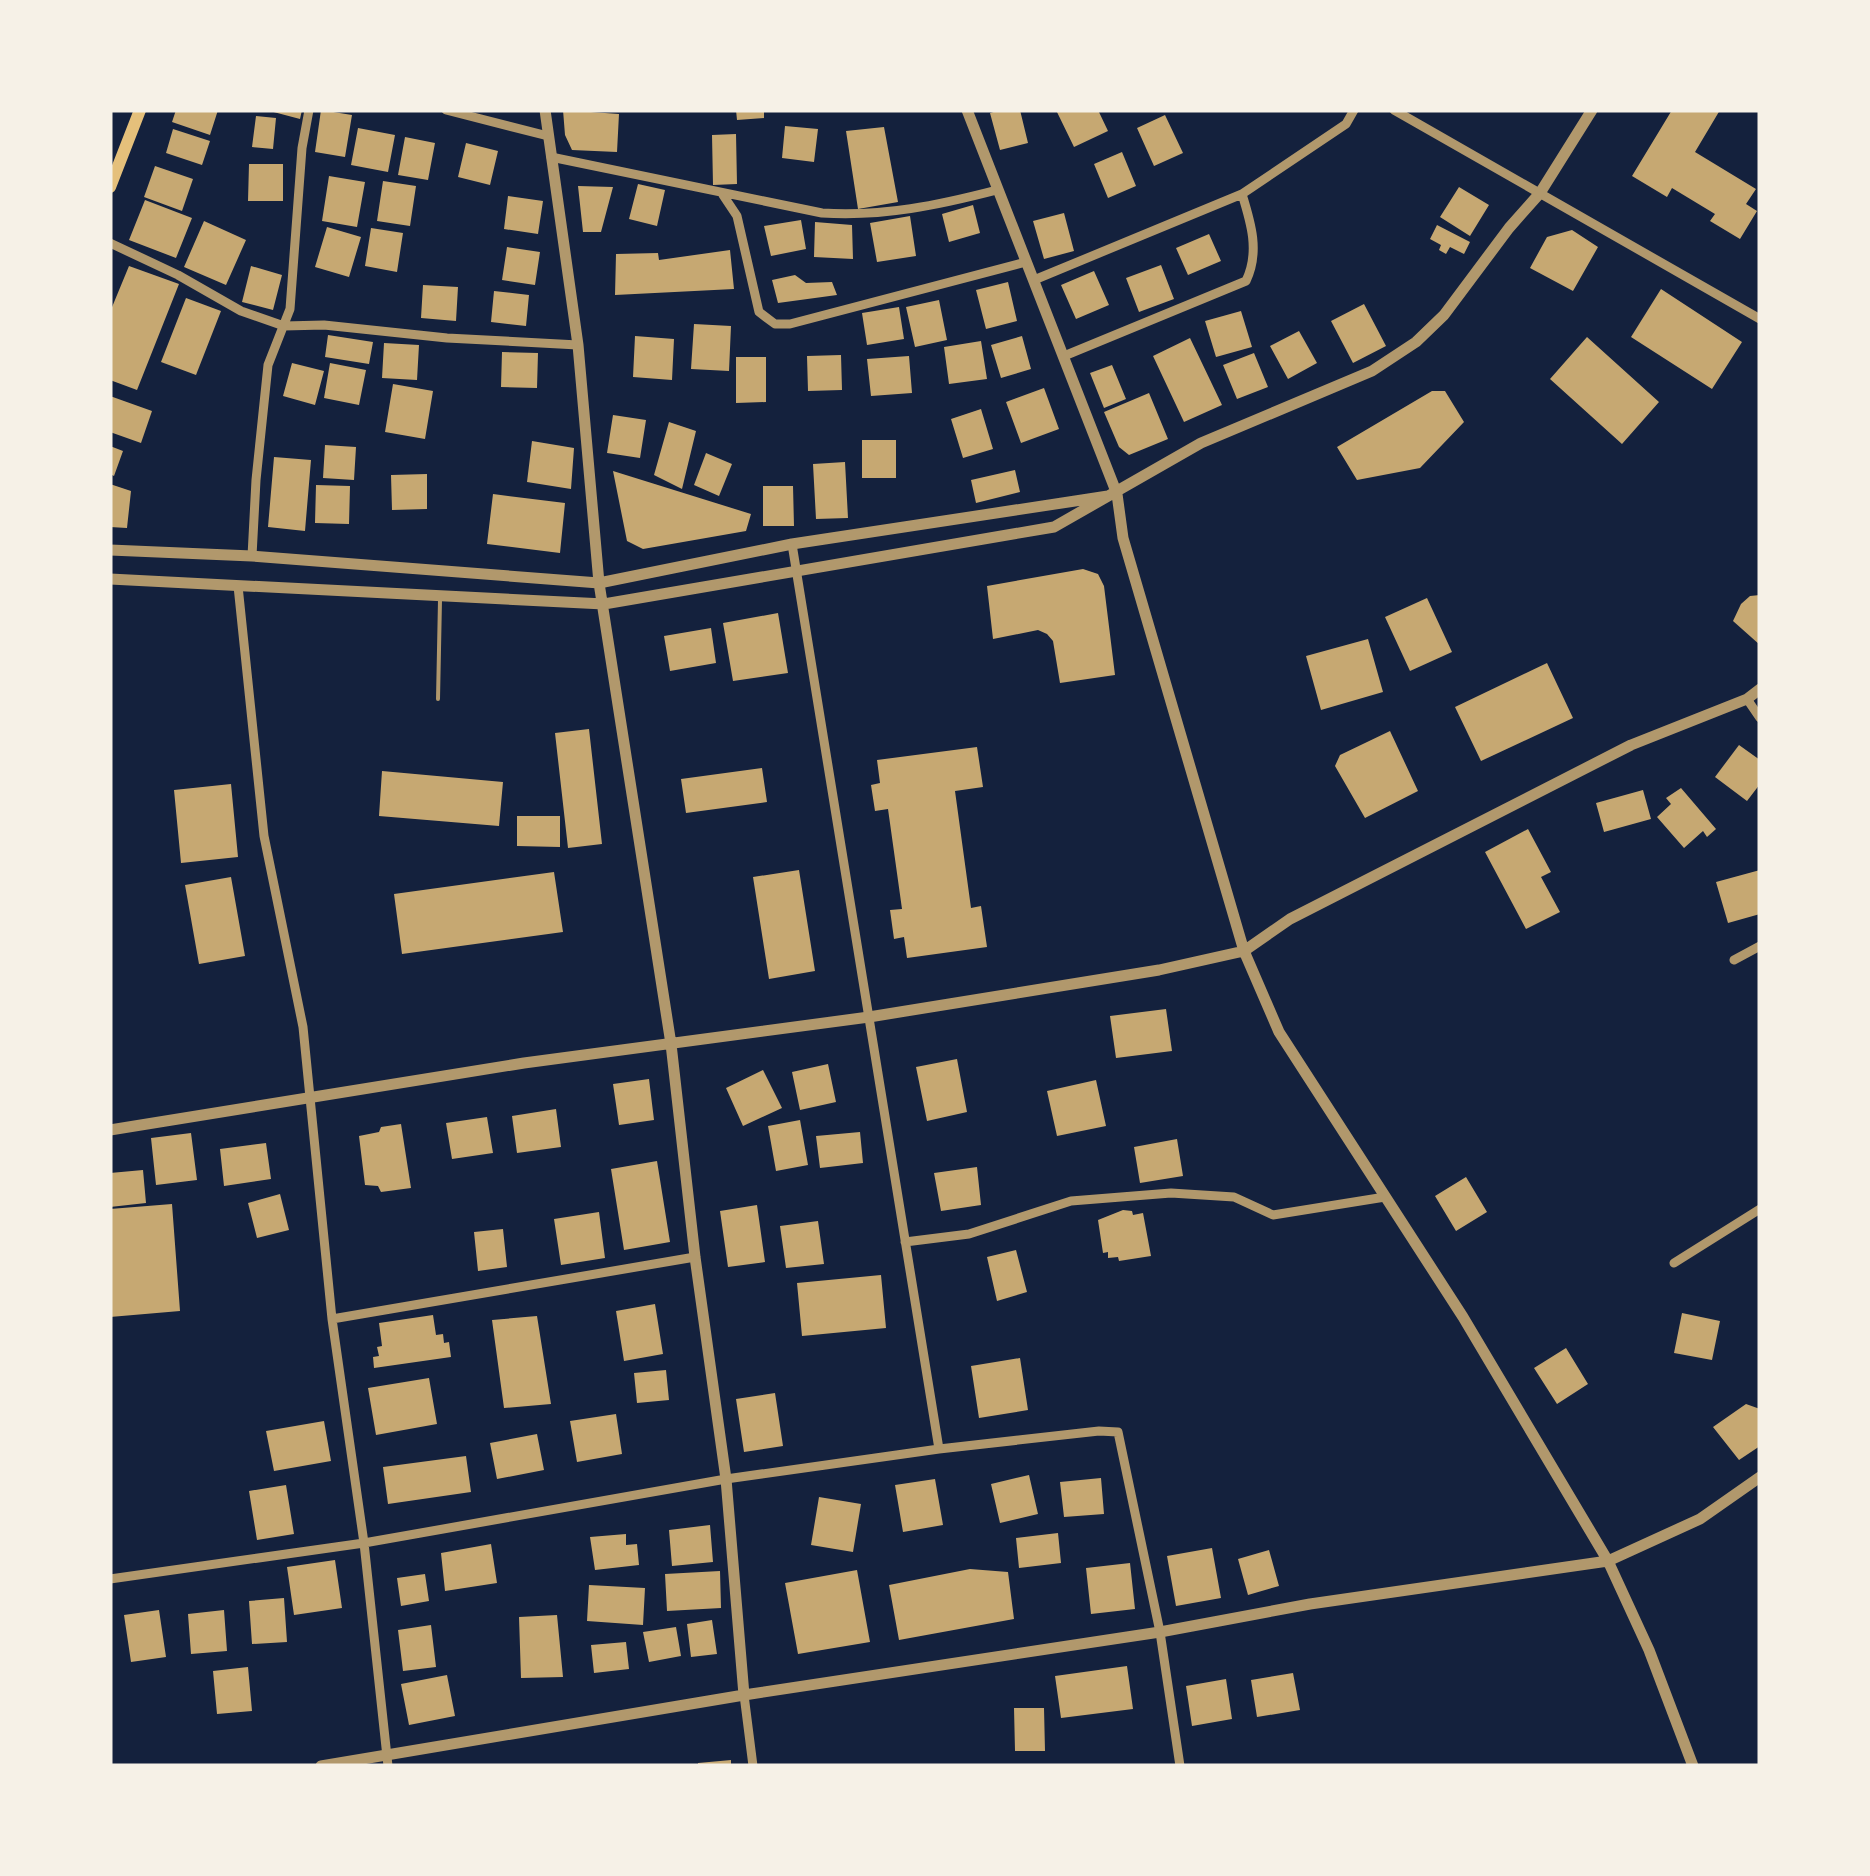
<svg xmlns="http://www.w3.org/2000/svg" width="1870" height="1876" font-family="Quicksand,sans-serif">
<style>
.building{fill:#c6a872}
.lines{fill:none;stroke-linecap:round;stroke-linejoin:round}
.service{stroke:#b1986c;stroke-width:4}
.minor{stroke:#b1986c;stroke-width:9}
.tertiary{stroke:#b1986c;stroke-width:11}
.secondary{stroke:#e5c07b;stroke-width:12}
</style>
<rect width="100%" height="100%" fill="#14213d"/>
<!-- building -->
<path class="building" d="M176,110h42l-8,25 -38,-13z
M266,110h36l-2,9z
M321,110l31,5 -7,42 -30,-5z
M563,110l56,4 -2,38 -45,-2 -7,-15z
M736,110h28v8l-27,2z
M1000,110h20l8,33 -28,7 -10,-37z
M1056,110h42l10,21 -34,16z
M1672,110h48l-25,42 61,37 -10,15 11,7 -17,28 -30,-18 5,-7 -43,-26 -5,9 -35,-21z
M1165,115l18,38 -29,13 -17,-38z
M256,116l20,2 -3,31 -21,-2z
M785,126l33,3 -4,33 -32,-4z
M884,127l14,75 -40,7 -12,-78z
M358,128l37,7 -7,37 -37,-7z
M173,129l37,12 -8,24 -36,-12z
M736,134l1,50 -24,1 -1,-50z
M405,137l30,6 -7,37 -30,-5z
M466,143l32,8 -8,34 -32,-8z
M1122,152l14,34 -28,12 -14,-34z
M249,164h34v37h-35z
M155,166l38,13 -11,32 -38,-14z
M329,176l36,6 -8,45 -35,-6z
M383,181l33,5 -6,40 -33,-5z
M638,184l27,6 -8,36 -28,-7z
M578,186l35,1 -12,45h-18z
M1459,187l30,18 -19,31 -30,-19z
M508,196l35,5 -5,33 -34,-5z
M145,200l47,18 -16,40 -47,-18z
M973,205l7,28 -31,9 -7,-28z
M1064,213l10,38 -30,8 -11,-38z
M910,216l6,40 -39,6 -7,-39z
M801,220l5,29 -35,7 -7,-30z
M204,221l42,19 -20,45 -42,-18z
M815,222l37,3 1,34 -39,-2z
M1437,225l33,17 -6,12 -14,-7 -4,7 -7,-4 2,-5 -11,-6z
M327,227l34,10 -12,40 -34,-10z
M371,228l32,5 -6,39 -32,-6z
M1572,230l26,17 -25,44 -43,-23 17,-31z
M1209,234l12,27 -33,14 -12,-27z
M507,247l33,5 -5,33 -33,-5z
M730,250l4,39 -119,6 1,-41 42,-1 1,7z
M1161,265l13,34 -35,13 -13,-34z
M129,266l50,18 -42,106 -27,-10v-68z
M251,266l31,9 -9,35 -31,-8z
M1094,271l15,34 -33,14 -15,-34z
M795,275l11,8 26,-1 5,13 -59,8 -6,-23z
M1008,282l9,39 -31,8 -10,-39z
M423,285l35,2 -2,34 -35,-3z
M1661,289l81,53 -30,47 -81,-52z
M494,291l35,4 -3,31 -35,-4z
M186,298l35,13 -25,64 -35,-13z
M939,300l8,40 -32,7 -9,-40z
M1364,304l22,42 -33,17 -22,-42z
M899,307l5,32 -37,6 -5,-32z
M1241,311l11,36 -36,10 -11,-36z
M694,324l37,2 -2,45 -38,-2z
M1299,331l18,32 -29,16 -18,-33z
M328,335l45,7 -4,22 -44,-7z
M635,336l39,3 -2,41 -39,-3z
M1022,336l9,33 -30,9 -10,-33z
M1587,337l72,65 -37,42 -72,-65z
M1190,338l32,67 -38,17 -31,-66z
M981,341l6,38 -38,5 -5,-37z
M384,343l35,2 -2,35 -35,-2z
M502,352l36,1 -1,35 -36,-1z
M1254,353l14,34 -31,12 -14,-34z
M841,355l1,35 -34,1 -1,-35z
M909,356l3,37 -41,3 -4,-37z
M736,357h30v45l-30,1z
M292,363l32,8 -9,34 -32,-9z
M330,363l36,7 -7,35 -35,-7z
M1112,365l14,34 -22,9 -14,-35z
M393,384l40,7 -8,48 -40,-7z
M1044,388l15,41 -38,14 -15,-41z
M1432,391h13l19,31 -44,46 -63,12 -20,-33z
M1149,393l19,46 -39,16 -10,-8 -15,-35z
M110,396l42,15 -11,32 -31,-11z
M981,409l12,40 -30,9 -12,-39z
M613,415l33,5 -6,38 -33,-5z
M669,422l27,9 -14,58 -28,-14z
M862,440h34v38h-34z
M532,441l42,7 -3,41 -44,-7z
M325,445l31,2 -2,33 -31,-2z
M110,446l13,5 -9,25 -4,-2z
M706,453l26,11 -13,32 -25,-11z
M274,457l37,3 -6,71 -37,-4z
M845,462l3,56 -32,1 -3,-55z
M1015,470l5,22 -44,11 -5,-23z
M613,471l138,43 -5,17 -103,18 -16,-8z
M427,474v35l-35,1 -1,-35z
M110,484l21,7 -4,37 -17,-1z
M316,485l34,1 -1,38 -34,-1z
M763,486h30l1,40h-31z
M493,494l72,9 -5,50 -73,-9z
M1083,569l15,5 6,12 11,89 -55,8 -7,-42 -6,-7 -9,-4 -45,9 -6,-53z
M1760,595v50l-27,-24 8,-17 9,-8z
M1427,598l25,54 -42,19 -25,-54z
M778,613l10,60 -55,8 -10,-58z
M711,628l5,35 -46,8 -6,-35z
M1368,639l15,53 -62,18 -15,-54z
M1547,663l26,55 -92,43 -26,-54z
M589,729l13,115 -34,4 -13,-115z
M1390,731l28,60 -53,27 -30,-52 5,-11z
M1739,745l21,15v24l-13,17 -32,-24z
M977,747l6,40 -28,4 16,117 10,-2 6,41 -80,11 -3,-21 -10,2 -4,-29 12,-1 -14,-100 -13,2 -4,-26 9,-2 -3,-23z
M762,768l5,34 -81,11 -5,-34z
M382,771l121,11 -4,44 -120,-10z
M231,784l7,73 -57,6 -7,-73z
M1681,788l35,41 -9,8 -4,-6 -19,17 -27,-31 14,-13 -5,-6z
M1643,790l8,29 -47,13 -8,-29z
M517,816h43v31l-43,-1z
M1528,829l23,43 -10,5 19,35 -34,17 -41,-77z
M799,870l16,101 -46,8 -16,-102z
M1760,870v44l-32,9 -12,-41z
M554,872l9,60 -161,22 -8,-60z
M231,877l14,79 -46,8 -14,-79z
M1166,1009l6,42 -56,7 -6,-42z
M957,1059l10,53 -40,9 -11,-54z
M828,1064l8,38 -36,8 -8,-38z
M763,1070l19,38 -39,18 -17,-38z
M649,1079l5,41 -35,5 -6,-41z
M1096,1080l10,46 -49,10 -10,-45z
M556,1109l5,38 -44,6 -5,-37z
M487,1117l6,36 -41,6 -6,-36z
M800,1120l8,45 -32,6 -8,-45z
M401,1124l10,64 -30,4 -3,-6 -13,-1 -6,-49 20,-4 2,-5z
M860,1132l3,31 -43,5 -4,-32z
M191,1133l6,47 -41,5 -5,-47z
M1177,1139l6,37 -43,7 -6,-36z
M266,1143l5,36 -47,7 -4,-37z
M657,1161l13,81 -46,8 -13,-81z
M977,1167l4,38 -40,6 -7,-38z
M143,1170l3,33 -36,4v-34z
M1466,1177l21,35 -31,19 -21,-35z
M280,1194l9,36 -32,8 -9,-35z
M172,1204l8,107 -70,6v-108z
M757,1205l8,57 -37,5 -8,-56z
M1123,1210l9,1 1,4 10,-2 8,43 -32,5 -1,-4 -10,1v-6l-5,1 -5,-33z
M599,1212l6,46 -44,7 -7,-46z
M818,1221l6,43 -38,4 -6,-42z
M503,1229l4,38 -29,4 -4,-39z
M1016,1250l11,42 -30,9 -10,-44z
M881,1275l5,53 -84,8 -5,-53z
M655,1304l8,50 -39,7 -8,-50z
M1682,1313l38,8 -8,39 -38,-7z
M433,1315l3,20 7,-1 1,9 5,-1 2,15 -77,11 -1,-11 6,-1 -2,-9 5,-1 -3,-23z
M537,1316l14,88 -47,4 -12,-88z
M1566,1348l22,36 -31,20 -23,-36z
M1020,1358l8,52 -49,8 -8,-52z
M666,1370l3,30 -32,3 -3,-30z
M429,1378l8,46 -61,11 -8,-47z
M775,1393l8,53 -39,6 -8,-53z
M1746,1404l14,5v37l-21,14 -26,-33z
M616,1414l6,40 -45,8 -7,-41z
M324,1421l7,40 -57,10 -8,-40z
M537,1434l7,36 -47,9 -7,-36z
M466,1456l5,36 -83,12 -5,-37z
M1029,1475l9,39 -38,9 -9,-39z
M1101,1478l3,36 -40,3 -4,-35z
M935,1479l8,46 -40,7 -8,-47z
M286,1485l8,49 -37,6 -8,-49z
M819,1497l42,7 -8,48 -42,-7z
M710,1525l3,37 -41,4 -3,-36z
M1058,1533l3,30 -42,5 -3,-30z
M626,1534v11l11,-1 2,21 -44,5 -5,-33z
M491,1544l6,39 -52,8 -4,-38z
M1212,1548l9,50 -45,8 -9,-50z
M1269,1550l10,36 -31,9 -10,-36z
M335,1560l7,48 -48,7 -7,-48z
M1130,1563l5,46 -44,5 -5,-46z
M970,1569l38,3 6,47 -115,21 -10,-55z
M857,1570l13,72 -72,12 -13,-71z
M720,1571l1,37 -54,3 -2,-37z
M425,1574l4,27 -28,5 -4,-28z
M589,1585l56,3 -2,37 -56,-4z
M284,1598l3,44 -35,2 -3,-43z
M159,1610l7,47 -35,5 -7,-47z
M224,1610l3,41 -36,3 -3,-40z
M557,1615l6,62 -42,1 -2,-61z
M712,1620l5,34 -26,3 -4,-33z
M431,1625l5,42 -33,4 -5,-41z
M676,1627l5,29 -32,6 -6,-30z
M626,1642l3,27 -35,4 -3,-28z
M1127,1666l6,43 -72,9 -6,-42z
M248,1667l4,44 -35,3 -4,-43z
M1293,1673l7,37 -43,7 -6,-37z
M447,1675l8,41 -46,9 -8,-41z
M1226,1679l6,40 -40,7 -6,-40z
M1014,1708h30l1,43h-30z
M731,1760v6h-33v-3z"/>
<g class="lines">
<!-- service -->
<path class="service" d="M438,699l2,-99"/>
<!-- minor -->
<path class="minor" d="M446,110l102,26
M1394,110l366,209
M551,157l271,56c61,4 117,-8 175,-23
M723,195l14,21 22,96 16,12h15l236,-62
M110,243l68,32 63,36 43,15 40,-1 123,13 131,7
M1034,280l208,-86 104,-70 8,-14
M1064,356l182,-75c14,-29 5,-58 -4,-87
M792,544l147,905
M252,556l4,-76 12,-115 22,-56 12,-161 7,-38
M238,586l26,250 39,191 29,292 32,224 24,223
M1747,699l13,19
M1734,960l26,-14
M905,1242l64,-8 102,-33 100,-8 63,4 39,18 112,-18
M1674,1263l86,-54
M332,1319l363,-62
M110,1579l254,-36 362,-64 213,-30 160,-18 19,1 42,200 20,134
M744,1695l9,71"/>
<!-- tertiary -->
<path class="tertiary" d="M545,110l33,235 21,238 72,461 24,213 31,222 18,216
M967,110l150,384 6,44 121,413 35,81 184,285 145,244 41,89 44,116
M110,550l142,6 347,27 193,-39 316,-48
M110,579l494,25 450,-77 147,-84 171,-72 44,-29 28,-27 65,-87 31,-35 52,-83
M110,1130l414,-67 345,-46 290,-47 85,-19 46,-32 341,-174 116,-46 13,-10
M321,1766l423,-71 416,-63 150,-28 298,-43 92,-42 60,-42"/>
<!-- secondary -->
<path class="secondary" d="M110,187l30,-77"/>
</g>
<!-- border -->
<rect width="1870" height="1876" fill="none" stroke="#f6f1e7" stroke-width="225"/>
</svg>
